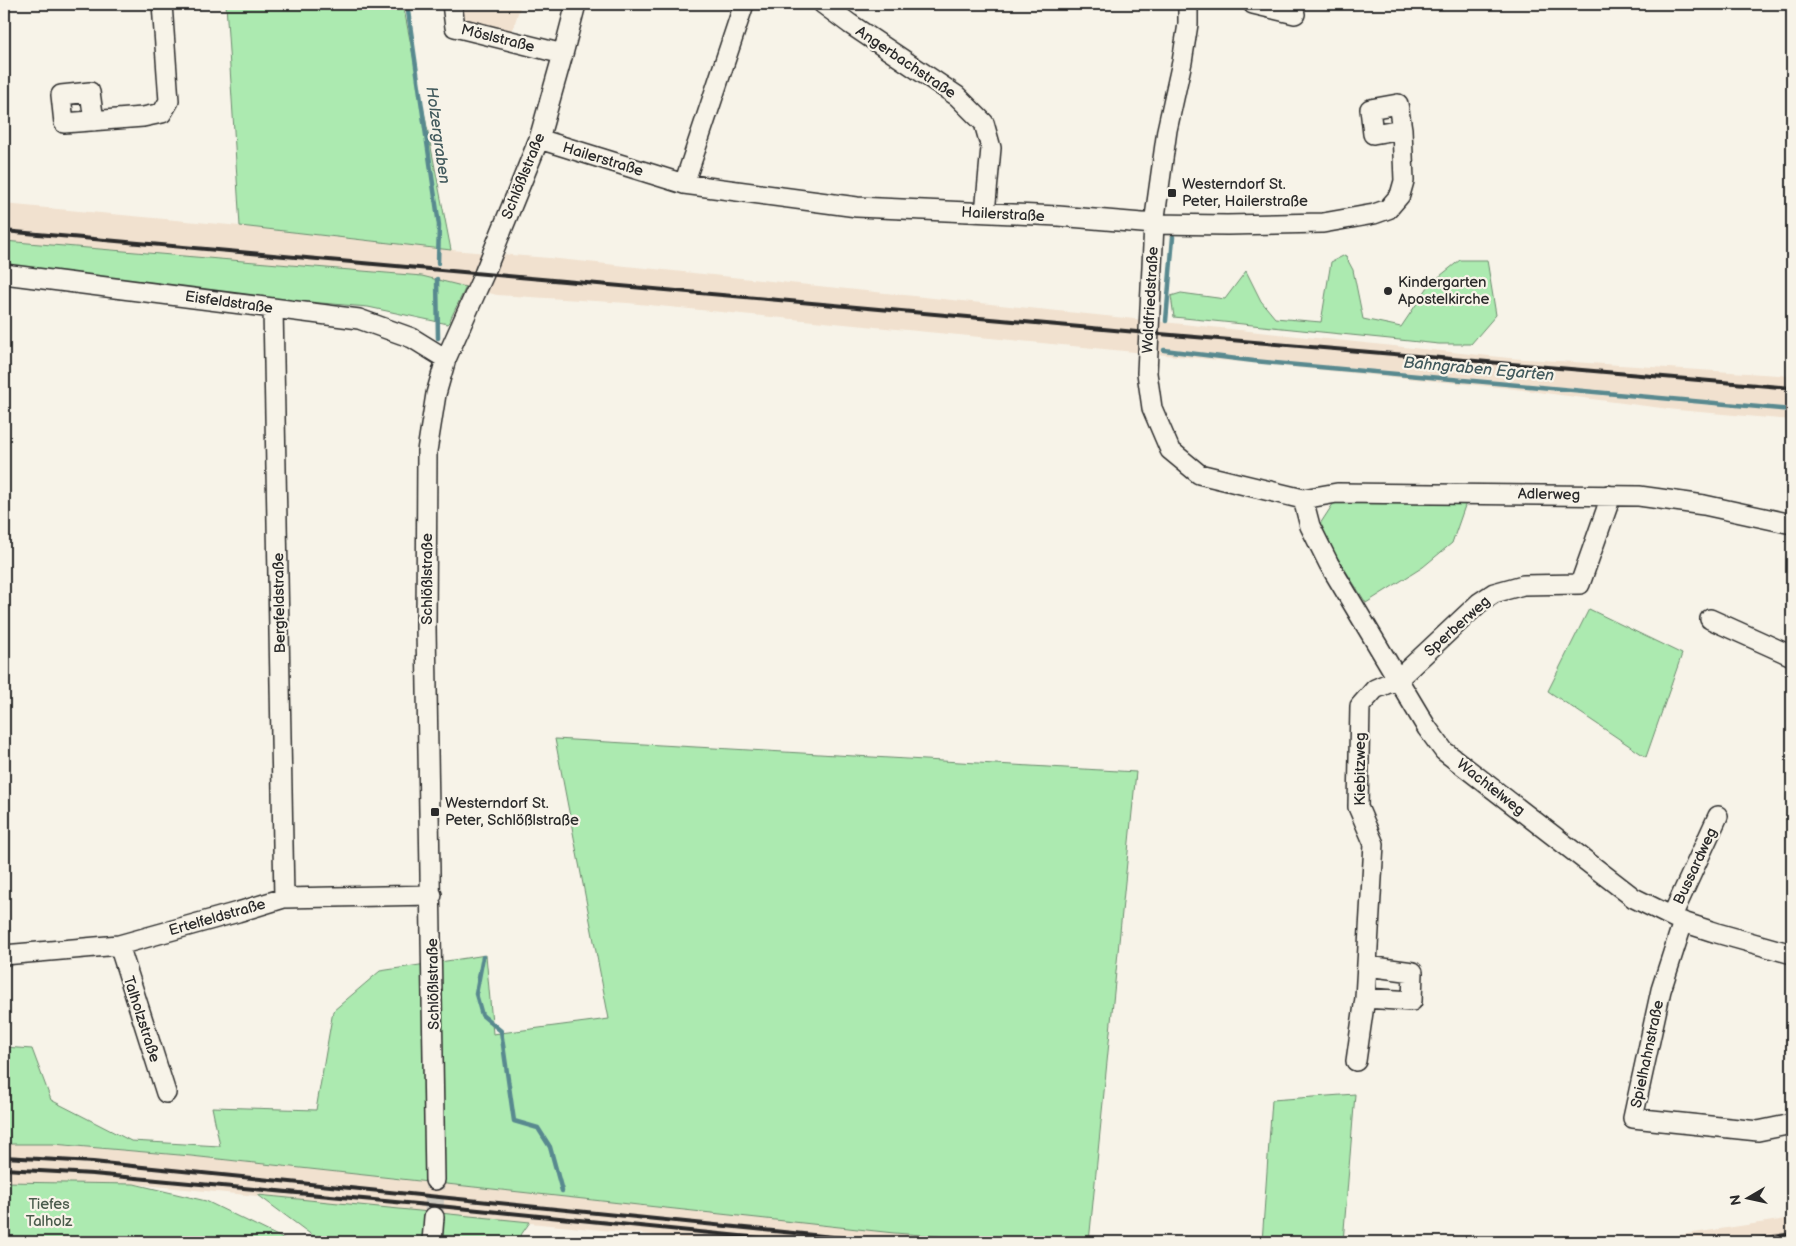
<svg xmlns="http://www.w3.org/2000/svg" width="1796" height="1246" font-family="'Balsamiq Sans',sans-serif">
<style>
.built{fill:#f1e1cf}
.green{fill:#aceab0;stroke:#6c8a6e}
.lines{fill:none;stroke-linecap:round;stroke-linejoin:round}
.stream{stroke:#59898f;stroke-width:4.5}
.minor-tunnel{stroke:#cecbc2;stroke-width:19;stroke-dasharray:19 9;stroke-linecap:butt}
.minor-casing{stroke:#2b2b2b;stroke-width:22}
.minor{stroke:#f7f3e8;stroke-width:19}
.rail{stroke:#2b2b2b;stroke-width:4}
.poi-dot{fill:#2b2b2b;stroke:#f7f3e8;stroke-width:2}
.labels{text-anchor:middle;stroke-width:4.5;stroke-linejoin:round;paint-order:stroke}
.street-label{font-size:15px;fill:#2b2b2b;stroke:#f7f3e8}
.poi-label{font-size:15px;fill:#2b2b2b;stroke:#f7f3e8;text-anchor:start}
.park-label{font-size:15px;fill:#4b5b4c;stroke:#f7f3e8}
.water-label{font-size:16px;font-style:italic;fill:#425a5d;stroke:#f7f3e8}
</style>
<rect width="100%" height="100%" fill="#f7f3e8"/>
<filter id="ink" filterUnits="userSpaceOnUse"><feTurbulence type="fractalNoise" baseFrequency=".02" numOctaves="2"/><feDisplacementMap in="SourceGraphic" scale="10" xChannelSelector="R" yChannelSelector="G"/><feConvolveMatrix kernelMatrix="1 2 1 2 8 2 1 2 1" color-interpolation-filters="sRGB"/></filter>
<g filter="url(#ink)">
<!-- built -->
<path class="built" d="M463,4h58l-11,34 -48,-15 2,-7z
M4,204l236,22 211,24 98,8 960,100 283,18v44l-115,-10 -170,-22 -879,-85 -131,-8 -75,-19 -418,-35z
M4,1144h49l138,12 703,77 125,9h-295l-590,-58 -130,-2z
M1792,1218v24h-171l20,-1z"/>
<!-- green -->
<path class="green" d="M226,4h177l48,246 -211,-24z
M4,241l418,35 44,11 -18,37 -80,-17 -153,-13 -211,-30z
M1345,255l8,15 10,49 38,8 29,-43 30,-24h27l9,55 -25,29h-32l-265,-27 -3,-21 10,-3 44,6 21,-28 15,30 14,17 46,4 10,-60z
M1467,500l-15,43 -29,24 -57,36 -48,-76 17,-26z
M1589,609l93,45 -36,103 -98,-66z
M555,739l581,33 -47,470h-70l-125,-9 -703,-77 -138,-12h-49v-97l28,2 19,51 80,41 89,5 -8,-39 104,3 17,-99 47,-40 106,-16 7,79 116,-15z
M1355,1094l-12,148h-81l10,-142z
M4,1182l130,2 72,17 84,41h-286z
M258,1195l272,27 -14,20h-195z"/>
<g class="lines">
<!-- stream -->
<path class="stream" d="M408,11l31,214 -1,38
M437,279l1,59
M1166,321l7,-84
M1164,350l90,11 538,49
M483,957l-7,37 6,21 19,16 13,90 24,7 12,19 12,44"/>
<!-- minor-tunnel -->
<path class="minor-tunnel" d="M434,1217l1,-37"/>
<defs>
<path id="minor" d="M452,4l3,23 108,27
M823,4l27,20 107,72 27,27 7,25 -6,65
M1188,4v20l-6,38 -15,68 -13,94 -7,149 5,35 18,42 29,24 104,25 34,-6 302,3 65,9 88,19
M1253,4l42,10
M94,121l-4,-29 -29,3 3,28 79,-6 19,-4 7,-12 -7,-97
M539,139l145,45 173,23 201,9 96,8 73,1 96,-2 51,-9 14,-5 12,-14 4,-14 -2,-52 -4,-25 -28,5 3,25 29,-5
M684,184l60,-180
M4,274l355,45 53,19 34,21
M273,308l11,590
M1303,499l7,27 19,38 98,164 17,23 190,147 49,24 34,11 75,21
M1710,619l82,37
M1672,916l46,-100
M1683,922l-22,68 -28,128 125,13 34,-7
M119,945l47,148
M4,955l115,-10 119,-33 46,-14 148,-3
M1365,998l47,3 1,-29 -46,-6
M1356,1061l9,-63 9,-154 -16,-37 2,-101 15,-17 23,-10 81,-76 15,-10 29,-8 57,-1 28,-79v-10
M435,1180l-9,-552 1,-177 9,-57 10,-35 38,-85 55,-135 24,-85 13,-50
M432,1242l2,-25"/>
</defs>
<!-- minor casing -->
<use href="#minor" class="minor-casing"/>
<!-- minor -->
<use href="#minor" class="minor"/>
<!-- rail -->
<path class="rail" d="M4,231l1144,102 644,55
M4,1157l89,5 790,80
M4,1169l89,5 356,33 351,35
M1739,1242l53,-8"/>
</g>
</g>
<!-- markers -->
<g class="poi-dot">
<rect x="1167" y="188" width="10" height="10" rx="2.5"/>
<circle cx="1388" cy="291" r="5"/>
<rect x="430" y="807" width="10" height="10" rx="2.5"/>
</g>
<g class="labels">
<!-- street labels -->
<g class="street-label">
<text transform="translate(498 38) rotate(14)" y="5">Möslstraße</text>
<text transform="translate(906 62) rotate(34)" y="5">Angerbachstraße</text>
<text transform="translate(603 159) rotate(17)" y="5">Hailerstraße</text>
<text transform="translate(523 176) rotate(-68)" y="5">Schlößlstraße</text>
<text transform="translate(1003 214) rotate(3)" y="5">Hailerstraße</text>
<text transform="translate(1150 300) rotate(-87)" y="5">Waldfriedstraße</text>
<text transform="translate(229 302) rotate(8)" y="5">Eisfeldstraße</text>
<text transform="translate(1549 494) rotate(1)" y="5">Adlerweg</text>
<text transform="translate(427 579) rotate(-90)" y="5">Schlößlstraße</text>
<text transform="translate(279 603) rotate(-91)" y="5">Bergfeldstraße</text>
<text transform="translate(1457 626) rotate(-42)" y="5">Sperberweg</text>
<text transform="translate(1360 769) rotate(-90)" y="5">Kiebitzweg</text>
<text transform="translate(1491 787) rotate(38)" y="5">Wachtelweg</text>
<text transform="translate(1695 866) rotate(-65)" y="5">Bussardweg</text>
<text transform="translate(217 917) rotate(-16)" y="5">Ertelfeldstraße</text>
<text transform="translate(433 984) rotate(-91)" y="5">Schlößlstraße</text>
<text transform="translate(142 1019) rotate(72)" y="5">Talholzstraße</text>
<text transform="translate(1647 1054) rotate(-78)" y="5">Spielhahnstraße</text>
</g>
<!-- poi labels -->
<g class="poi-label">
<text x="1182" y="189">Westerndorf St.<tspan x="1182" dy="17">Peter, Hailerstraße</tspan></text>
<text x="1398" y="287">Kindergarten<tspan x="1398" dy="17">Apostelkirche</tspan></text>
<text x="445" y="808">Westerndorf St.<tspan x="445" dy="17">Peter, Schlößlstraße</tspan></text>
</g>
<!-- park labels -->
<g class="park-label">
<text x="49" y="1209">Tiefes<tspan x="49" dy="17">Talholz</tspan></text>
</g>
<!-- water labels -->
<g class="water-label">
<text transform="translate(439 135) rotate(82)" y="6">Holzergraben</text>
<text transform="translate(1479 368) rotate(5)" y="6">Bahngraben Egarten</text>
</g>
</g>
<!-- margin -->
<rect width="1796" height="1246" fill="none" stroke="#f7f3e8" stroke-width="20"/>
<rect x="10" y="10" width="1776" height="1226" fill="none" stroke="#2b2b2b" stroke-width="2" filter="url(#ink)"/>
<!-- north arrow -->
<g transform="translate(1748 1198) rotate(261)" stroke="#f7f3e8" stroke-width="4" paint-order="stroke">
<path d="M0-4L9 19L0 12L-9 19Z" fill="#2b2b2b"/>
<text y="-8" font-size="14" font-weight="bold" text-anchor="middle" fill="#2b2b2b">N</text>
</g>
</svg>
